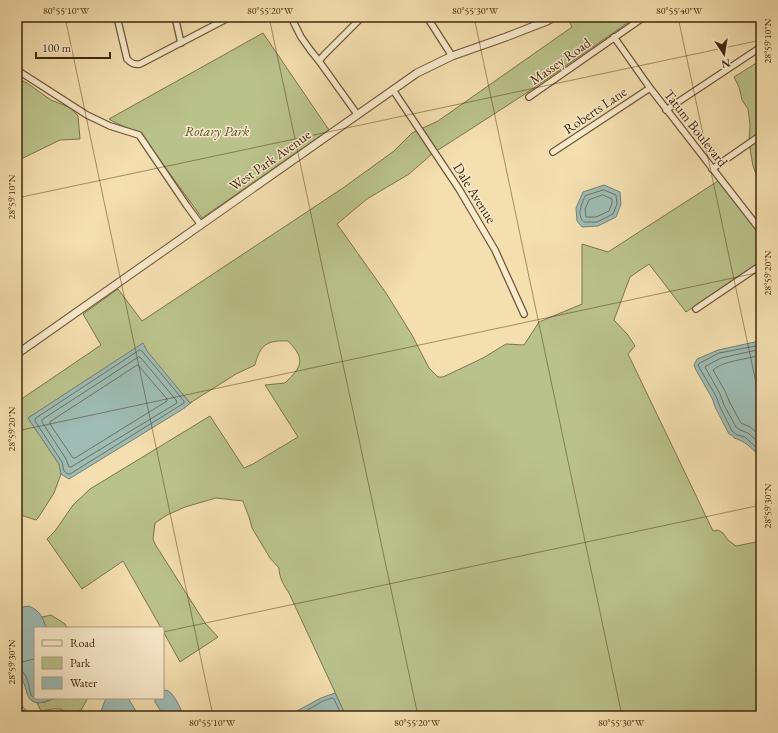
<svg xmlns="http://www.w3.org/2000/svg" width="778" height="733" font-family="'EB Garamond',serif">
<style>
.green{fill:#bac28c;stroke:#7d754c}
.water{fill:#9ebbb4;stroke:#788071}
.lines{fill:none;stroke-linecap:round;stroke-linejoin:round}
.shore{stroke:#6f7260;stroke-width:1}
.minor-casing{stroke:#6d5635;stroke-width:8}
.tertiary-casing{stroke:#6d5635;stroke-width:9}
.minor{stroke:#f8eacc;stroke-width:5.5}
.tertiary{stroke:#f8eacc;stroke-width:7}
.ticks{fill:none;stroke:#40280c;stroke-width:1;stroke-opacity:0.45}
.labels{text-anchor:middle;stroke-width:3;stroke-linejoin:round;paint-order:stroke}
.street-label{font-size:14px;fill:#40280c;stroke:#f8eacc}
.park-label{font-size:14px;font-style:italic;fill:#5e4e2c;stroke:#f8eacc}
.neatline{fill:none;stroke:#40280c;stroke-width:1.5}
.ticks-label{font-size:10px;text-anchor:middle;fill:#40280c}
</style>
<rect width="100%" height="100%" fill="#f4dfb0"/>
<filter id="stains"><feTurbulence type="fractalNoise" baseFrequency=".005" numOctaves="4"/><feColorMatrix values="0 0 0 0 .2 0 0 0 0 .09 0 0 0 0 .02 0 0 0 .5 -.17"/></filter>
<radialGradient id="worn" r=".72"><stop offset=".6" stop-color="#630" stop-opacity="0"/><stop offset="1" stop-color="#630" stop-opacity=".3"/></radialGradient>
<!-- green -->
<path class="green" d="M567,17h69l-111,77 -93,60 -23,20 -42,25 -30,25 49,69 26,42 17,33 9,9h5l40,-19 23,-14 18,1 15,-23 43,-18v-60l26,8 110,-71 43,54v26l-75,51 -37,-48 -19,13 -16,43 14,15 7,11 -7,8 85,177 5,-1 5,3 5,7 8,6 25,-5v175h-415l-57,-123c-5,-7 -10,-16 -10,-25l-9,-10 -18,-30 -2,-8 -7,-19 -27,-3 -31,9 -18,8 -12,8 -2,16 2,5 50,79 13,14 -38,25 -17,-31v-3h-2l-38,-67 -41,28 -35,-50 8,-8 18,-26 17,-16 120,-73 34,52 9,-4 45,-27 -33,-52 20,-2c16,-16 22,-23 3,-42 -20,-1 -28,3 -33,24l-19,9 -46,29 -44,-52 -3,-7 -115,74 31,46 2,10 -7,19 -16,25 -2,2 -19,-6v-112l84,-57 -18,-31 35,-25 24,32 201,-133 51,-37 18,-18 26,-12 134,-94z
M263,33l66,97 -127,88 -61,-84 -27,-12 -5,-3z
M761,60v127l-8,-21 -2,-11 -2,-14 1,-16 -2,-16 -6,-9 -3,-13 -5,-10z
M17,78l10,5 24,17 20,8 7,8 2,23 -20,1 -43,21z
M51,615l14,9 2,4h-21l-4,-11z
M55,698h33l-7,12 -10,3 -11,-4h-7l-12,2 -4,-8 9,-1z"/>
<!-- water -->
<path class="water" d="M604,185l16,7 1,12 -5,13 -18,9 -16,1 -5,-6 -1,-13 7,-16z
M761,337v121c-8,-9 -16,-17 -27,-20l-1,-2 -4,-2 -13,-25 -4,-11 -16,-28 -2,-5 3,-6 21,-9 37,-8z
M143,343l4,8 43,52 2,-1 -9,7 -114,70 -8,-5 -2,-10 -31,-46z
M29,606c11,5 14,11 17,22h-11v70h20c-33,14 -24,-6 -36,-25l-2,-1v-64z
M166,690c8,2 14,18 18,26h-20l-9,-14v-4h8v-7z
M335,693l11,23h-56l1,-2 30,-16z
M106,698h22l11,18h-40z
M17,701c5,5 9,10 15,13 10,3 18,-5 29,2h-44z"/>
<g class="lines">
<!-- shore -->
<path class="shore" d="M604,190l12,5 1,9 -4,10 -16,8h-13c-8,-7 -2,-18 1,-26z
M603,195l9,4v4l-3,8 -13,6h-10l-1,-8 4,-9z
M761,342l-5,4 -37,7 -19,10 -2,2 2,4 16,27 4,11 12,24 5,4 8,2 16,15
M761,349l-4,1 -36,8 -15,8 -1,1 15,27 4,11 12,22 4,3 8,3 13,11
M140,350l2,1 42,50v2l-114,71h-2l-4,-3 -2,-9 -27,-41v-2z
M761,355c-13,4 -39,6 -48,15l12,21 5,12 11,20 9,4 11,9
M139,357l2,1 35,42 1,3 -106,64h-2l-3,-8 -24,-37v-2z
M138,365l29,34v2l-92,57h-2l-23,-34v-2z
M17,669l4,1c2,2 5,6 6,9 5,12 -1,21 17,19
M297,716l26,-15 9,-3 2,1 8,17"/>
<defs>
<path id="minor" d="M117,17l10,42c4,4 7,6 13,5l90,-47
M175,17l6,26
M291,17l10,20 10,14 8,10 38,53
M427,17l25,39
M614,37l36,51 111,143
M319,61l5,-6 38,-38
M17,70l70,45 23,11 29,9 48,71 14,19
M393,90l66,99 36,61 29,64
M529,97l115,-80
M666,110l95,-63
M553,152l97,-64
M712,169l49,-34
M696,309l65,-44"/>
<path id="tertiary" d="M17,354l400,-281 35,-17 54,-19 41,-16 7,-4"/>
</defs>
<!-- minor casing -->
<use href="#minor" class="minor-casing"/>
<!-- tertiary casing -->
<use href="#tertiary" class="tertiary-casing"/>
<!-- minor -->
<use href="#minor" class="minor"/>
<!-- tertiary -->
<use href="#tertiary" class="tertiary"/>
</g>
<!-- ticks -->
<path class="ticks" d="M65,17l148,699M269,17l149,699M474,17l148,699M678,17l83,389M17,198l744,-158M17,431l744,-159M163,632l598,-127M17,663l18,-4"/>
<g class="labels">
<!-- street labels -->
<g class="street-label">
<text transform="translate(560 61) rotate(-35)" y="5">Massey Road</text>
<text transform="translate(595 110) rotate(-34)" y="5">Roberts Lane</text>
<text transform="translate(696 128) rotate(52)" y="5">Tatum Boulevard</text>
<text transform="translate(270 160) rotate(-35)" y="5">West Park Avenue</text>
<text transform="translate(475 193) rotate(58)" y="5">Dale Avenue</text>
</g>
<!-- park labels -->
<g class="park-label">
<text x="217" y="136">Rotary Park</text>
</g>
</g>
<!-- margin -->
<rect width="778" height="733" fill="none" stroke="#f4dfb0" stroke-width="44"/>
<!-- legend -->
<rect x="34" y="627" width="130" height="72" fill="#f8eacc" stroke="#ae9c7f"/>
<rect x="42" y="640" width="20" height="6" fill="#f8eacc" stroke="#ae9c7f"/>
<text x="70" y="647" font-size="12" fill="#40280c">Road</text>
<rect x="42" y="657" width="20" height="12" fill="#bac28c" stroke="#ae9c7f"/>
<text x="70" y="667" font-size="12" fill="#40280c">Park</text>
<rect x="42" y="677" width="20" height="12" fill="#9ebbb4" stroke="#ae9c7f"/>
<text x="70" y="687" font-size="12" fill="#40280c">Water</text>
<!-- north arrow -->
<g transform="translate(724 54) rotate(168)" stroke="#f8eacc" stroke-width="3" paint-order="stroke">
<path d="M0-3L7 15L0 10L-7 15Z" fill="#40280c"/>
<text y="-6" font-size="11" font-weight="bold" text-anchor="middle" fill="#40280c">N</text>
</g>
<!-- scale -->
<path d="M36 52v6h74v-6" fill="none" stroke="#40280c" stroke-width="2"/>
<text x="42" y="52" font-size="12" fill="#40280c" stroke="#f8eacc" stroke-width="3" paint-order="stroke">100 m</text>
<rect x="22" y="22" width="734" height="689" class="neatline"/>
<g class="ticks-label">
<text x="66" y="14">80°55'10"W</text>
<text x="270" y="14">80°55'20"W</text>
<text x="475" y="14">80°55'30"W</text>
<text x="679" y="14">80°55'40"W</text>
<text transform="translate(767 41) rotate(-90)" y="4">28°59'10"N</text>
<text transform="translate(11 197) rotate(-90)" y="4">28°59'10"N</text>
<text transform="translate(767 273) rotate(-90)" y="4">28°59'20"N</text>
<text transform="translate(11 429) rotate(-90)" y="4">28°59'20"N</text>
<text transform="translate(767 506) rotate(-90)" y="4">28°59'30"N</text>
<text transform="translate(11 662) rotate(-90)" y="4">28°59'30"N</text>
<text x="212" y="726">80°55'10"W</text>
<text x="417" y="726">80°55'20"W</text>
<text x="621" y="726">80°55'30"W</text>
</g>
<rect width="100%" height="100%" filter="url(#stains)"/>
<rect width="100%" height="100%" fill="url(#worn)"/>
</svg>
